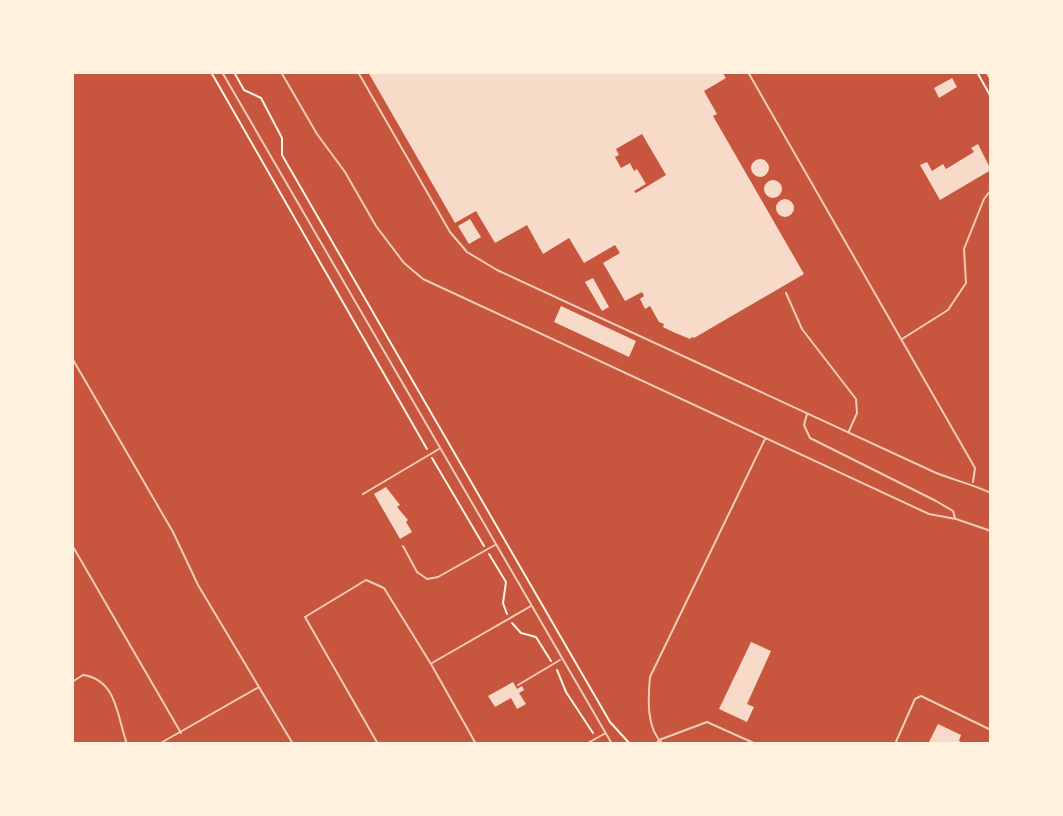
<svg xmlns="http://www.w3.org/2000/svg" width="1063" height="816" font-family="Figtree,sans-serif">
<style>
.building{fill:#f7dbc8;fill-rule:evenodd}
.lines{fill:none;stroke-linecap:round;stroke-linejoin:round}
.path{stroke:#fff3e0;stroke-width:2}
.service{stroke:#f1ccb7;stroke-width:2}
.minor{stroke:#f1ccb7;stroke-width:4}
</style>
<rect width="100%" height="100%" fill="#c8553d"/>
<!-- building -->
<path class="building" d="M368,72h354l4,6 -22,13 13,23 -4,2 91,158 -110,64 -2,-1 -2,2 -17,-7 -10,-5 1,-3 -5,-2 -9,-16 -5,3 -5,-10 4,-3 -2,-4 -17,9 -22,-38 17,-10 -5,-8 -31,18 -15,-25 -26,16 -16,-29 -32,18 -19,-32 -21,12zM642,134l24,41 -30,18 -2,-2 12,-7 -9,-15 -3,2 -4,-8 -9,5 -6,-11 4,-2 -3,-6z
M952,78l5,9 -18,11 -5,-10z
M978,144l13,26 -51,30 -20,-35 7,-3 5,9 11,-7 3,5 28,-17 -3,-4z
M751 168a9 9 0 1 1 18 0a9 9 0 1 1-18 0Z
M764 189a9 9 0 1 1 18 0a9 9 0 1 1-18 0Z
M776 208a9 9 0 1 1 18 0a9 9 0 1 1-18 0Z
M470,219l11,18 -12,7 -11,-18z
M593,278l16,29 -7,4 -17,-29z
M561,306l75,35 -7,16 -75,-35z
M386,487l14,18 -3,2 11,13 -2,2 6,10 -12,7 -26,-45z
M751,642l20,9 -24,53 7,3 -7,15 -28,-13z
M513,682l4,7 5,-3 2,4 -5,3 7,11 -9,5 -6,-11 -16,9 -7,-11z
M938,724l23,11 -2,6 6,3h-37z"/>
<g class="lines">
<!-- path -->
<path class="path" d="M211,72l216,377
M234,72l10,18 17,8 21,40v17l328,567 20,22
M977,72l14,25
M432,458l52,88
M489,554l17,28 -3,21 4,11
M512,623l9,10 15,4 15,24
M557,670l9,22 27,41"/>
<!-- service -->
<path class="service" d="M222,72l390,672
M281,72l36,62 28,38 31,54 28,37 19,16 506,235 27,5 35,12
M358,72l92,160 17,20 30,18c146,67 291,135 437,202 19,8 38,12 57,21
M748,72l227,396 -2,14
M786,293l16,36 54,70 1,14 -8,18
M902,339l46,-29 18,-27 -2,-34 20,-50 7,-9
M72,358l101,174 25,53 95,159
M807,414l-3,11 6,13 126,63 17,10 2,7
M363,494l76,-45
M72,545l109,188
M403,546l14,26 10,7 11,-2 57,-32
M432,663l99,-57
M72,682l11,-7c35,5 34,43 44,69
M518,685l42,-25
M159,744l100,-57
M378,744l-73,-127 61,-37 18,8 47,76 45,80
M586,744l18,-10
M656,744l3,-4 48,-18 49,22
M663,744c-17,-15 -15,-46 -13,-67l115,-238
M895,744l20,-45 6,-3 70,34"/>
<!-- minor -->
<path class="minor" d="M987,72l4,6"/>
</g>
<!-- border -->
<rect width="1063" height="816" fill="none" stroke="#fff3e0" stroke-width="148"/>
</svg>
